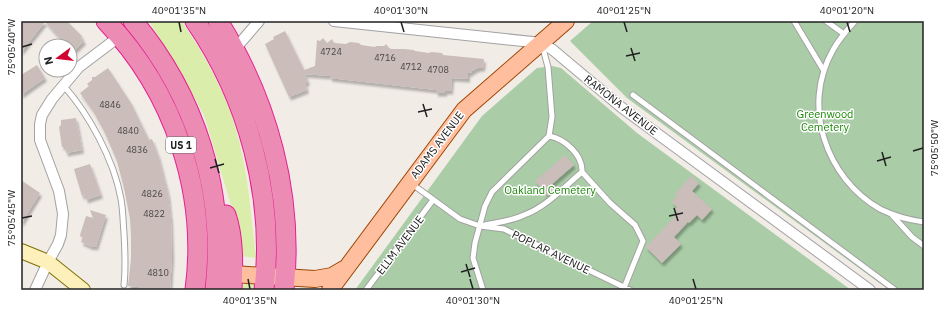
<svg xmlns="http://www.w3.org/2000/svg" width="945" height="311" font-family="'IBM Plex Sans',sans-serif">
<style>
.grass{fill:#dbedab}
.cemetery{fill:#aacca7}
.building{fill:#cabdba;filter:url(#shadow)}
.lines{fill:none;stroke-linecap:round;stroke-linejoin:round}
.lane-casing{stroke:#a2a2a2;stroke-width:7}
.street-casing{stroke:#a2a2a2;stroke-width:12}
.secondary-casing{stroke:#807000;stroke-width:16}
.primary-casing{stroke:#9e4500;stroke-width:18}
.highway-casing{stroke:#e42091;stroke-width:21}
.lane{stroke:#fff;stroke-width:5}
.street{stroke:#fff;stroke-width:10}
.secondary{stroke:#fdf0ba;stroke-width:14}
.primary{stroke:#ffbf9f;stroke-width:16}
.highway{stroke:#ec8cb4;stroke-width:19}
.ticks{fill:none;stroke:#212121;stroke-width:1.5}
.labels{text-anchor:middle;stroke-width:3;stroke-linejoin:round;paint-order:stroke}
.number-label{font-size:9px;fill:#4b4847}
.shield{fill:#fff;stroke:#646464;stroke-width:1}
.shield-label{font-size:10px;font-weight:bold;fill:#212121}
.street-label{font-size:11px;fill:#212121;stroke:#fff}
.park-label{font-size:11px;fill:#1a8707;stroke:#fff}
.neatline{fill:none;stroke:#212121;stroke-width:1.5}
.ticks-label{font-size:10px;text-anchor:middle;fill:#212121}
</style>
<defs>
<filter id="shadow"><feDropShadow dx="2" dy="3.5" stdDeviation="1" flood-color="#0004"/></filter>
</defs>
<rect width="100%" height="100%" fill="#f2ece7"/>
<!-- grass -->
<path class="grass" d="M149,21h32c21,29 44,70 54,105 13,43 16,88 21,132l-16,-2 -7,-44 -29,-97 -24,-43z
M236,284h18l-1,6h-18z"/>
<!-- cemetery -->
<path class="cemetery" d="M593,21h331v269h-35l-262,-192 -57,-57z
M552,66l9,2 76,65 214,157h-496l127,-174 55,-48z"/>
<!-- building -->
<path class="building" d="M21,21h46l15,15 -1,1 3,4 -11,11 -3,-3v-3h-3l-22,-24 -24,30z
M285,31l19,39 11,-4 2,-26 3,1 3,-3 4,5 5,-4 2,4 12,1 4,-2 9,1 2,2 14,2 1,-1h8l2,-2 3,4 2,1h13l10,1 1,1 14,2 2,-1 11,1 1,2 41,4 -1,9h-5v1h-3l-1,2h-2l-1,2h-3v6l-16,-1 -1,13h-6v2h-9v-3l-106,-12v-2l-25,-2 3,8 -3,1 2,7 -18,7 -24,-53 9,-5 -1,-2z
M37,65l8,13 -24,17v-20z
M108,68l23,35 18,37 3,-1 7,19 9,36 3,28 1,35 -2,33h-31v-3l-11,-1 3,-27v-23l-1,-17 -6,-31 -7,-27 -13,-30 -11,-20 -13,-18 9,-7 -2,-2 5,-4v-3h3z
M76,118l6,32 -16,3 -1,-6h-3l-3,-20 2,-2v-5z
M565,155l9,10 -22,19 5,5 -9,7 -13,-15z
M90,164l11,31 -15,5 -1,-5 -3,1 -8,-27z
M691,176l8,7 -7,8 20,18 -10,11 -5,-5 -8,8 -1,-1 -14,15 7,7 -19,19 -16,-16 32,-34 -3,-3 2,-3 -5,-5 5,-6 -2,-2z
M21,180l19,13 -19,31z
M90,210l16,5 -10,32 -3,-1 -1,1 -11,-5 2,-5h-2l-1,-2 6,-19 7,2z"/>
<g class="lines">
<defs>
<path id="lane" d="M794,21l30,50
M826,21l18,13
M855,21c-8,9 -16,18 -22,29 -32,56 -7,128 47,159 14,7 29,11 44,13
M63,85c26,29 51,75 58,114 2,11 2,23 3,34 1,19 2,33 0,52
M633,95l262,195
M549,136c16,3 34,19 33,36l28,31 25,22 8,16 -19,47
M412,184l48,35 20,7 24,3 126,61
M892,215l20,22 12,9
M485,225c13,-3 27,-4 39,-10 22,-8 40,-28 58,-43
M366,290l67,-90
M483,290l-10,-32 2,-15 10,-37 7,-14 57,-56 3,-19 -4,-50 -6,-22"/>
<path id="street" d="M334,21l208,22 11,7 68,57 249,183
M235,49l24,-28
M35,290l13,-28 10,-18 3,-9 2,-21 -4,-23 -19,-51v-16l2,-9 10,-16 27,-32 41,-31"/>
<path id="secondary" d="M21,251l27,11 35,28"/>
<path id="primary" d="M220,276l13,-2 82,5 17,-3 12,-7
M330,290l134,-180 102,-89"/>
<path id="highway" d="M106,21c68,71 102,171 89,269
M133,21c63,75 93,171 82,269
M195,21c53,77 80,176 69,269
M218,21c50,80 76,174 66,269
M226,215c8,23 7,50 6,75"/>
</defs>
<!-- lane casing -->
<use href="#lane" class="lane-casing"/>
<!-- street casing -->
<use href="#street" class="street-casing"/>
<!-- secondary casing -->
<use href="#secondary" class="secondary-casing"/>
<!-- primary casing -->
<use href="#primary" class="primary-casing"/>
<!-- highway casing -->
<use href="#highway" class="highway-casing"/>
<!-- lane -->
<use href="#lane" class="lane"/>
<!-- street -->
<use href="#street" class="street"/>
<!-- secondary -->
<use href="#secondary" class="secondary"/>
<!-- primary -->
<use href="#primary" class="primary"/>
<!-- highway -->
<use href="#highway" class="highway"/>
</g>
<!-- ticks -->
<path class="ticks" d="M179,22l2,10M401,22l3,10M624,22l3,10M847,22l3,10M22,47l10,-3M631,48l4,13M626,56l14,-3M423,104l4,13M418,112l14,-3M913,151l10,-3M882,152l4,14M215,159l4,14M877,161l14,-4M210,168l14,-4M674,208l4,13M669,216l14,-3M22,218l10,-2M466,264l4,13M461,272l14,-4M248,279l2,10M470,279l3,10M693,279l3,10"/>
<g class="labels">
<!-- number labels -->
<g class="number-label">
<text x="331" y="55">4724</text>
<text x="385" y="61">4716</text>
<text x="411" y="70">4712</text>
<text x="438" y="73">4708</text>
<text x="110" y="108">4846</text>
<text x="128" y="134">4840</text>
<text x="137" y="153">4836</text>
<text x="152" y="197">4826</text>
<text x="154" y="217">4822</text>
<text x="158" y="276">4810</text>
</g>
<!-- shield labels -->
<rect class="shield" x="166" y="137" width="30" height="16" rx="3"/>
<g class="shield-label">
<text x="181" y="149">US 1</text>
</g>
<!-- street labels -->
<g class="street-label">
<text transform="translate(621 105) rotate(38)" y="4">RAMONA AVENUE</text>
<text transform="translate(437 145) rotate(-53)" y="4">ADAMS AVENUE</text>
<text transform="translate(400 245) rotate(-53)" y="4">ELLM AVENUE</text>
<text transform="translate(551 252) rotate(26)" y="4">POPLAR AVENUE</text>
</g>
<!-- park labels -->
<g class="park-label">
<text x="825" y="118">Greenwood<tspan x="825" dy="13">Cemetery</tspan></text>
<text x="550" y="194">Oakland Cemetery</text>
</g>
</g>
<!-- border -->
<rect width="945" height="311" fill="none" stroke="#ffffff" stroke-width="44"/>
<!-- north arrow -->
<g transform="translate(58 58) rotate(255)"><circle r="19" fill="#ffffff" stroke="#a6a6a6"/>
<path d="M0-3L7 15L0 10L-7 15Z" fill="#d20031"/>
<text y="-6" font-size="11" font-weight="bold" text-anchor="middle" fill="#212121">N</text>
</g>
<rect x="22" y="22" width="901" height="267" class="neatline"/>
<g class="ticks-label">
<text x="179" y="14">40°01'35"N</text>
<text x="401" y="14">40°01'30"N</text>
<text x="624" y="14">40°01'25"N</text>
<text x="847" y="14">40°01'20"N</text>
<text transform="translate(11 47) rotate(-90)" y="4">75°05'40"W</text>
<text transform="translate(934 148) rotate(-90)" y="4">75°05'50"W</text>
<text transform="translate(11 218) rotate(-90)" y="4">75°05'45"W</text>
<text x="250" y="304">40°01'35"N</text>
<text x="473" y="304">40°01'30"N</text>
<text x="696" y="304">40°01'25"N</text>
</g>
</svg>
